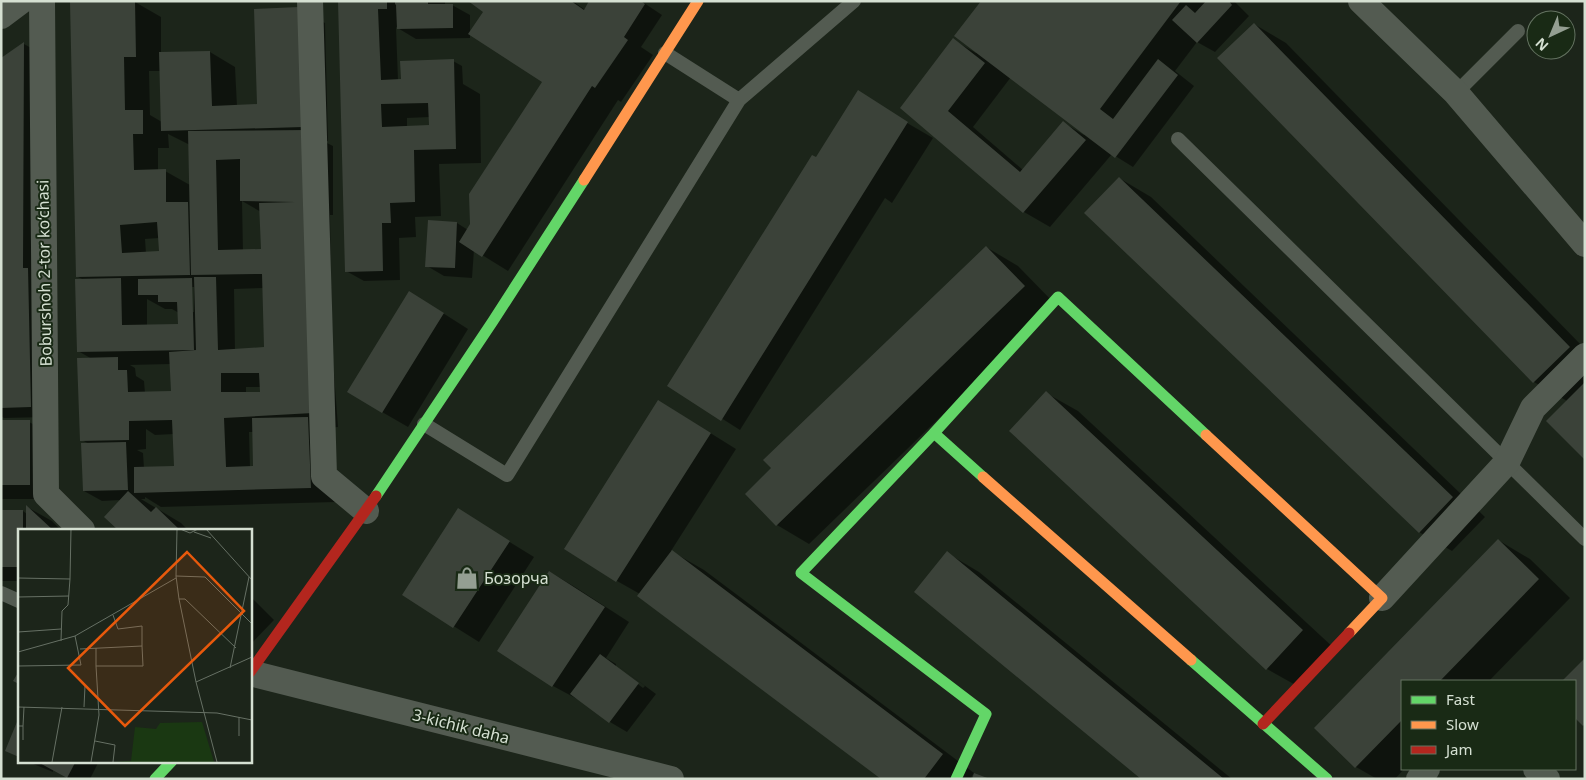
<svg xmlns="http://www.w3.org/2000/svg" width="1586" height="780" font-family="'Noto Sans',sans-serif">
<style>
.shadow{fill:#0007;fill-rule:evenodd}
.building{fill:#3b4239;fill-rule:evenodd}
.lines{fill:none;stroke-linecap:round;stroke-linejoin:round}
.lane{stroke:#535b51;stroke-width:14}
.street{stroke:#535b51;stroke-width:26}
.fast{stroke:#63d668;stroke-width:11}
.slow{stroke:#ff974d;stroke-width:11}
.jam{stroke:#b3261e;stroke-width:11}
.labels{text-anchor:middle;stroke-width:4;stroke-linejoin:round;paint-order:stroke}
.street-label{font-size:16px;fill:#d5e0d2;stroke:#192a15}
.poi-label{font-size:16px;fill:#d5e0d2;stroke:#192a15;text-anchor:start}
.inset-road{fill:none;stroke:#667064;stroke-width:1}
.view{fill:#e8590c;fill-opacity:0.15;stroke:#e8590c;stroke-width:2.5}
.inset-edge{fill:none;stroke:#d5e0d2;stroke-width:2.5}
</style>
<rect width="100%" height="100%" fill="#1c251a"/>
<!-- shadow -->
<path class="shadow" d="M339,1h106v4h7l18,10v18l15,-22 -15,-10h103l12,9 56,-9 21,14 -21,32 12,8 -32,47 -3,-2 -110,171 -34,-21 -2,28 -28,-2 -17,-10 30,-43 11,7 76,-148 -74,-48v4l-54,1 -20,-12 2,53 55,-19 9,5 1,18 17,10 1,69 -42,1 2,52 -26,1 1,20 -17,1 1,42 -36,1 -18,-10zM430,117v10h-23v-9z
M982,1h252l15,15 -34,36 -18,-10 -22,29 19,15 -61,81 -21,-13 -62,73 -26,-15 -122,-104 51,-68 23,13zM1011,77l74,56 -1,2 -20,-12 -41,47 -50,-43z
M135,2l26,15v36l49,-1 25,15 2,39h21l41,-97 26,14 3,118h-5l10,5v69h-3l1,72 2,73 5,67 -13,1 11,74 -175,5 -16,-10v2h-4l40,24 7,7h-69l2,-30 -19,1 -18,-10 5,-47 -7,-4 10,-81 -14,-8 6,-71 -6,-3 -6,-274zM149,71h11l2,51 -12,-7zM168,134l22,11v40l-25,-14h-7v-23h11zM242,201l19,11 1,38 -19,1zM159,238l1,14 -14,1 -1,-14zM191,287h3v25h-2zM264,288l1,60 -30,2 -1,-61zM147,299l18,10h7l7,4v13h-32zM171,364l1,28 -27,1 -1,-12 -8,-5 -1,-8 -5,-3zM246,387h15v6h-15zM146,429l9,6 19,-1 1,33 -31,1 -1,-15 -6,-3 9,-1zM249,432h4l2,35h-5z
M1254,24l32,19 299,306v109l-18,-57 -33,-19z
M24,44l25,14 -1,359 -44,1 -3,-2v-357z
M902,120l31,18 -41,65 -7,-5 -145,232 -71,-45z
M1119,178l32,19 334,320 -33,34 -33,-19z
M986,247l32,19 38,39 -247,239 -32,-19z
M435,308l33,21 -60,98 -26,-15z
M1046,393l32,18 257,238 -36,38 -32,-18z
M659,401l77,48 -65,102 33,19 270,203 -4,6h-87l-243,-185 -23,-13z
M1,422h28l26,14v63h-54z
M27,507l25,14 9,9h-42v51h-18v-70h22l4,3z
M458,510l76,47 -55,85 -75,-47z
M1498,540l32,19 40,39 -81,83h-87v88h2l-9,10h-18l-21,-12 -40,-39z
M947,553l32,19 253,207h-89z
M550,572l25,15 54,35 -23,36 10,6v3l27,21 2,-2 -28,-21 39,29 -29,38 -17,-10 -31,-22 -26,-14 -54,-36z
M250,596l24,24 -24,25z
M26,761h73l-9,18h-21l-16,-9v2z"/>
<!-- building -->
<path class="building" d="M135,1l1,56h-12l1,53h18v24h-10l1,36 32,-1v33h22l2,73 -114,2 -6,-275zM157,222l2,29 -37,2 -2,-28z
M338,1h49v8h-9l3,71 20,-1 -1,-18 54,-2 2,90 -42,1 1,52 -25,1 1,20h-9l1,48 -38,1zM428,103l1,22 -47,2 -1,-23z
M395,1h33v3h25v24l-56,1 -1,-24 -1,-1z
M468,1h103l13,9 5,-9h52l4,3 -21,33 4,3 -33,48 -3,-2 -110,171 -23,-15 11,-18 -1,-30 73,-112 -74,-48 15,-22z
M981,1h200l-81,108 13,10 45,-60 20,16 -63,83 -161,-122z
M1206,1h23l3,4 -35,38 -25,-23 14,-15 9,8z
M299,7l4,120 -142,4 -2,-79 51,-1 2,55 45,-2 -3,-95z
M1254,23l316,324 -37,36 -316,-325z
M953,38l32,25 -37,48 72,61 43,-51 23,19 -63,73 -123,-105z
M24,42l-1,226h5l3,139 -30,1v-350z
M858,90l50,32 -187,299 -54,-35 145,-231 4,2z
M308,130l5,283 -89,5 2,49 27,-1 -1,-48 56,-1 3,71 -177,5v-26l40,-1 -2,-46 -43,1v19l-49,1 -3,-83 41,-1v13h9l1,22 43,-1 -2,-39 27,-2 -2,-73h22l2,73 46,-3 -2,-73 -71,1 -3,-144zM240,159v42l55,1 -36,1 2,46 -43,1 -2,-90zM221,373h38l1,19h-39z
M1119,177l334,320 -34,36 -335,-320z
M428,220l29,2 -2,46 -30,-1z
M986,246l39,40 -249,240 -31,-32 26,-26 -8,-8z
M121,278l1,47 56,-1 -1,-22h-19v-7h-20v-16l54,-1 2,72 -117,2 -2,-73z
M409,291l35,22 -62,100 -35,-21z
M1585,382v78l-39,-39z
M1046,391l257,239 -37,40 -257,-239z
M658,400l53,33 -95,149 -52,-33z
M1,420h29v65h-29z
M126,442l2,48 -45,1 -2,-48z
M128,491l23,21 5,-5 24,23h-62l-14,-13z
M26,505l27,25h-27z
M458,508l52,33 -57,87 -51,-33z
M1,510h22v20h-4v37h-18z
M1498,539l41,40 -99,102h-38v39l-47,48 -41,-40z
M672,550l271,204 -19,25h-43l-244,-183z
M947,551l277,228h-83l-227,-187z
M549,571l56,36 -53,80 -55,-36z
M600,654l39,29 -30,40 -39,-29z
M1585,658v66l-2,2 -8,-8v-37h-13z
M19,671v13l-6,-3z
M19,717v40l-14,-6z
M36,761h40l-9,17z
M974,773l16,6h-18z"/>
<g class="lines">
<!-- lane -->
<path class="lane" d="M665,53l74,47
M1456,93l62,-62
M1178,139l407,400
M424,424l83,51 232,-375 115,-99
M1,593l18,8"/>
<!-- street -->
<path class="street" d="M42,1l4,493 36,36
M310,1l14,475 42,35
M1361,1l95,92 129,151
M1,16l20,-15
M1382,598l125,-136 26,-54 52,-52
M250,673l421,106
M1536,769l11,10
M1419,779l8,-10"/>
<!-- fast -->
<path class="fast" d="M934,433l124,-136 148,138
M376,496l117,-175 91,-141
M1191,660l136,119
M155,779l17,-18
M956,779l30,-65 -185,-141 133,-140 49,44"/>
<!-- slow -->
<path class="slow" d="M584,180l114,-179
M1206,435l176,163 -33,35
M983,477l208,183"/>
<!-- jam -->
<path class="jam" d="M250,672l126,-176
M1263,724l86,-91"/>
</g>
<!-- icons -->
<defs>
<symbol id="shop-bare" viewBox="-9 -9 18 18"><path d="M-5-2.5h2.3a2.7 3.5 0 0 1 5.4 0H5L5.5 6h-11ZM-1.5-2.5h3a1.5 2.3 0 0 0-3 0Z" fill="#949f92" stroke="#192a15" stroke-width="2.5" paint-order="stroke"/></symbol>
</defs>
<g fill-rule="evenodd">
<use href="#shop-bare" x="451" y="562" width="32" height="32"/>
</g>
<g class="labels">
<!-- street labels -->
<g class="street-label">
<text transform="translate(44 273) rotate(-91)" y="6">Boburshoh 2-tor ko‘chasi</text>
<text transform="translate(461 726) rotate(14)" y="6">3-kichik daha</text>
</g>
<!-- poi labels -->
<g class="poi-label">
<text x="484" y="584">Бозорча</text>
</g>
</g>
<!-- overview -->
<g transform="translate(18 529)">
<rect width="234" height="234" fill="#1c251a"/>
<path d="M184,193l12,40h-99l16,-1 4,-34 21,2 4,-6z" fill="#1a3812"/>
<path class="inset-road" d="M159,0l-1,47 3,23 17,83 21,80M162,0l10,4 8,-4M188,0l46,51M176,3l17,6M158,47l29,1 47,47M0,49l52,1 -2,26 -6,6 -1,30M52,50l1,-50M0,68l51,-1M161,70h6l51,49M0,103l43,-3M78,119v18h47l-1,-20M62,120l62,-3v-20l-24,3 -5,-14M0,123l57,-16 101,-58M0,137l63,-1 -6,-29M212,139l19,-91M178,153l56,-25M0,178l199,6 35,7M66,178l1,-21M0,197h5v14M5,197l1,-19M221,207v-19M77,212l20,4 -2,17M34,233l10,-55M73,233l8,-47 -3,-49"/>
<path class="view" d="M169,23l57,59 -119,115 -57,-58z"/>
<rect width="234" height="234" class="inset-edge"/>
</g>
<!-- border -->
<rect width="1586" height="780" fill="none" stroke="#d5e0d2" stroke-width="5"/>
<!-- legend -->
<rect x="1401" y="680" width="175" height="90" fill="#192a15" stroke="#647361"/>
<rect x="1411" y="696" width="25" height="8" fill="#63d668" stroke="#647361"/>
<text x="1446" y="705" font-size="15" fill="#d5e0d2">Fast</text>
<rect x="1411" y="721" width="25" height="8" fill="#ff974d" stroke="#647361"/>
<text x="1446" y="730" font-size="15" fill="#d5e0d2">Slow</text>
<rect x="1411" y="746" width="25" height="8" fill="#b3261e" stroke="#647361"/>
<text x="1446" y="755" font-size="15" fill="#d5e0d2">Jam</text>
<!-- north arrow -->
<g transform="translate(1551 35) rotate(224)"><circle r="24" fill="#192a15" stroke="#647361"/>
<path d="M0-4L9 19L0 12L-9 19Z" fill="#949f92"/>
<text y="-8" font-size="14" font-weight="bold" text-anchor="middle" fill="#d5e0d2">N</text>
</g>
</svg>
